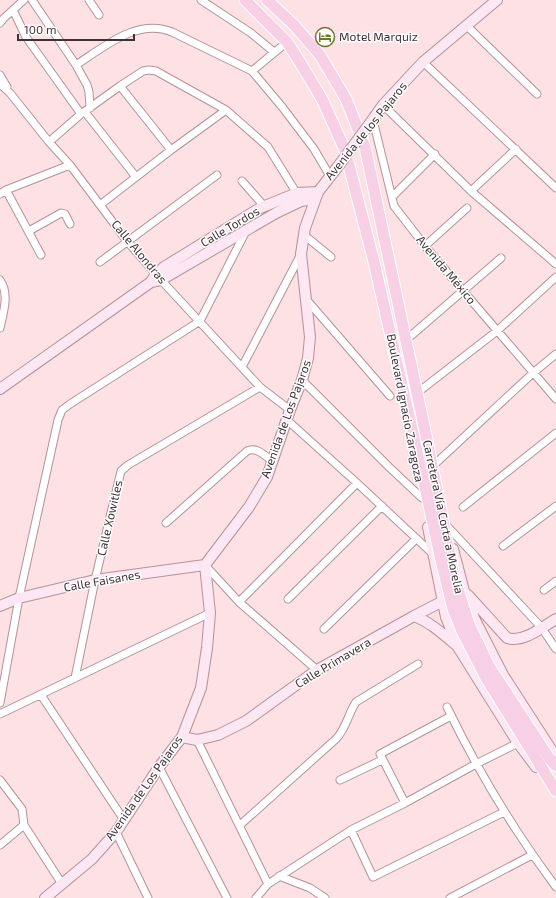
<svg xmlns="http://www.w3.org/2000/svg" width="556" height="898" font-family="'Exo 2',sans-serif">
<style>
.lines{fill:none;stroke-linecap:round;stroke-linejoin:round}
.street-casing{stroke:#b39397;stroke-width:9}
.secondary-casing{stroke:#b39397;stroke-width:12}
.primary-casing{stroke:#fff;stroke-width:13}
.street{stroke:#fff;stroke-width:7}
.secondary{stroke:#fce7f2;stroke-width:10}
.primary{stroke:#f8d0e6;stroke-width:11}
.secondary-bridge-casing{stroke:#b39397;stroke-width:12;stroke-linecap:butt}
.primary-bridge-casing{stroke:#fff;stroke-width:13;stroke-linecap:butt}
.secondary-bridge{stroke:#fce7f2;stroke-width:10}
.primary-bridge{stroke:#f8d0e6;stroke-width:11}
.labels{text-anchor:middle;stroke-width:3;stroke-linejoin:round;paint-order:stroke}
.poi-label{font-size:12px;fill:#3f3234;stroke:#fff;text-anchor:start}
.street-label{font-size:12px;fill:#3f3234;stroke:#fff}
</style>
<rect width="100%" height="100%" fill="#fde1e5"/>
<g class="lines">
<defs>
<path id="street" d="M32,0l44,65 11,20 2,7 1,16
M89,0l10,15
M201,0l50,33 23,19
M13,10l13,27 55,77
M0,23l4,-5 20,-18
M467,26l70,68
M423,62l133,126
M76,65c28,-18 61,-47 96,-33l80,39 31,37 31,41 16,27
M252,71l35,-29
M0,75l7,12
M0,84l10,9 39,49 21,23 57,76 34,39 99,107 30,23
M120,86l51,64
M383,105l88,86 85,73
M85,112l51,65
M373,120l21,86 31,40 39,46 92,107
M49,142l32,-28 39,-28 23,-15 6,-1 7,1 70,39 42,37 31,50
M242,181l22,25
M6,190l35,65
M471,191l45,-42
M0,194l6,-4 64,-25
M392,197l43,-43
M100,205l71,-55 55,-40
M29,231l32,-18 4,1 5,10
M304,235l27,22
M425,246l42,-38
M100,262l117,-87
M0,280c10,14 3,33 0,48
M306,299l84,97
M406,340l95,-82
M242,367l59,-113
M302,380l87,87 33,31
M417,393l80,-62 59,-54
M287,420l70,63 77,72
M436,463l97,-90 23,-19
M463,507l93,-74
M166,523l81,-72c9,-5 18,5 25,10
M448,527l93,100 15,22
M503,546l53,-40
M205,565l34,37 78,68
M544,590l12,-9
M288,599l94,-93
M239,602l118,-119
M324,629l92,-90
M75,678l20,-98 26,-109 7,-6 132,-78
M41,695l83,125
M0,703l19,-105 39,-178 4,-10 8,-6 130,-83 46,-90
M447,707c31,64 67,124 109,180
M0,714l210,-101
M197,740l71,144
M159,767l68,131
M0,780l22,29 2,16 38,59
M340,780l42,-20
M405,803l-25,-49 71,-38
M240,825l96,-86c10,-10 12,-25 20,-37l62,-38
M351,830l22,47 131,-65
M116,832l32,66
M0,845l24,-20
M279,876l31,12 15,10
M256,898l12,-14 83,-54 54,-27 71,-39 42,-21
M450,898l82,-43"/>
<path id="secondary" d="M368,126l15,-21 40,-43 74,-62
M151,282l5,-8 8,-7 96,-59 37,-15 21,-1
M0,389l151,-107 10,-2 115,-67 25,-12 14,-2
M428,527l18,90 12,30 60,96 18,24
M453,549l11,42 10,27 29,57 53,82
M468,595l39,43c17,5 35,-11 49,-19
M0,606l19,-8 76,-18 110,-15
M414,616c16,6 29,18 42,29
M182,737l15,3 21,-5 28,-14 71,-51 97,-54 33,-17
M45,898l47,-39 24,-27 43,-65 23,-30 19,-49 6,-40 3,-35 -5,-48 44,-58 18,-30 23,-67 12,-30 6,-22 2,-21 -9,-83 4,-26 13,-36 18,-23"/>
<path id="primary" d="M245,0l42,42 14,22 21,35 23,51 29,112 45,198
M267,0l27,25 26,30 26,44 19,48 62,293
M549,758l7,8
M540,765l16,26"/>
</defs>
<!-- street casing -->
<use href="#street" class="street-casing"/>
<!-- secondary casing -->
<use href="#secondary" class="secondary-casing"/>
<!-- primary casing -->
<use href="#primary" class="primary-casing"/>
<!-- street -->
<use href="#street" class="street"/>
<!-- secondary -->
<use href="#secondary" class="secondary"/>
<!-- primary -->
<use href="#primary" class="primary"/>
<defs>
<path id="secondary-bridge" d="M336,169l32,-43"/>
<path id="primary-bridge" d="M427,440l27,137 15,47 20,42 60,92
M419,460l22,100 12,49 9,22 24,47 54,87"/>
</defs>
<!-- secondary-bridge casing -->
<use href="#secondary-bridge" class="secondary-bridge-casing"/>
<!-- primary-bridge casing -->
<use href="#primary-bridge" class="primary-bridge-casing"/>
<!-- secondary-bridge -->
<use href="#secondary-bridge" class="secondary-bridge"/>
<!-- primary-bridge -->
<use href="#primary-bridge" class="primary-bridge"/>
</g>
<!-- icons -->
<defs>
<symbol id="hotel-ring" viewBox="-11 -11 22 22"><circle r="9.5" fill="#fff" stroke="#677b2b" stroke-width="1.5"/><path d="M-6-4.5h1.5V1H6V5H4.5V3h-9V5H-6ZM-4 0a1.8 1.8 0 1 1 3.6 0ZM.5 0V-2.5h3Q6-2.5 6 0Z" fill="#677b2b"/></symbol>
</defs>
<g fill-rule="evenodd">
<use href="#hotel-ring" x="314" y="26" width="22" height="22"/>
</g>
<g class="labels">
<!-- poi labels -->
<g class="poi-label">
<text x="339" y="41">Motel Marquiz</text>
</g>
<!-- street labels -->
<g class="street-label">
<text transform="translate(366 131) rotate(-51)" y="4">Avenida de los Pajaros</text>
<text transform="translate(230 227) rotate(-31)" y="4">Calle Tordos</text>
<text transform="translate(139 252) rotate(50)" y="4">Calle Alondras</text>
<text transform="translate(446 270) rotate(50)" y="4">Avenida México</text>
<text transform="translate(405 408) rotate(79)" y="4">Boulevard Ignacio Zaragoza</text>
<text transform="translate(286 419) rotate(-70)" y="4">Avenida de Los Pajaros</text>
<text transform="translate(443 517) rotate(78)" y="4">Carretera Vía Corta a Morelia</text>
<text transform="translate(110 518) rotate(-77)" y="4">Calle Xowitles</text>
<text transform="translate(102 581) rotate(-10)" y="4">Calle Faisanes</text>
<text transform="translate(333 663) rotate(-31)" y="4">Calle Primavera</text>
<text transform="translate(144 788) rotate(-55)" y="4">Avenida de Los Pajaros</text>
</g>
</g>
<!-- scale -->
<path d="M18 34v6h116v-6" fill="none" stroke="#3f3234" stroke-width="2"/>
<text x="24" y="34" font-size="12" fill="#3f3234" stroke="#ffffff" stroke-width="3" paint-order="stroke">100 m</text>
</svg>
